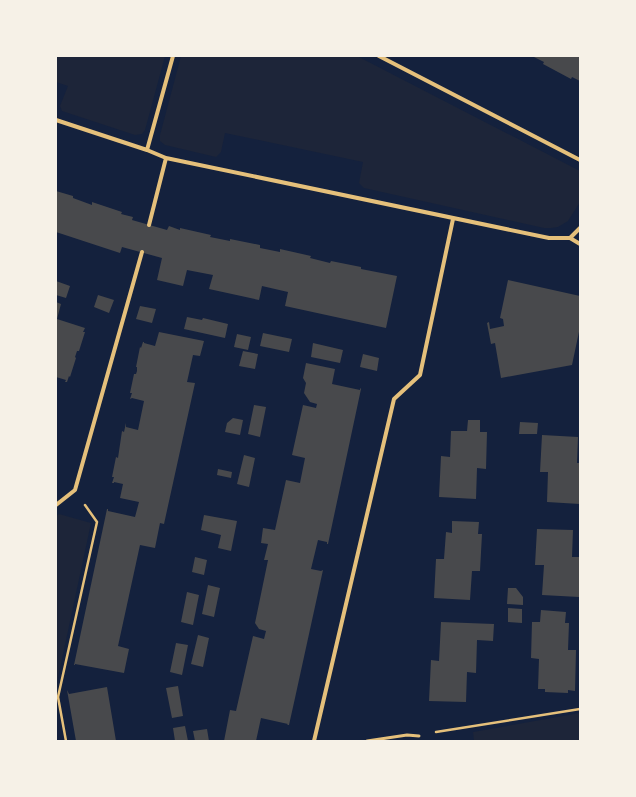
<svg xmlns="http://www.w3.org/2000/svg" width="636" height="797" font-family="Roboto,sans-serif">
<style>
.green{fill:#1d2539}
.building{fill:#48494c}
.lines{fill:none;stroke-linecap:round;stroke-linejoin:round}
.path{stroke:#e5c07b;stroke-width:2.5}
.service{stroke:#e5c07b;stroke-width:3}
.minor{stroke:#e5c07b;stroke-width:4}
</style>
<rect width="100%" height="100%" fill="#14213d"/>
<!-- green -->
<path class="green" d="M56,56h109l-20,74 -3,4 -7,1 -73,-24 -2,-5 8,-20 -12,-4z
M181,56h176l223,115v31l-12,19 -10,6 -7,1h-7l-180,-40 -5,-5 4,-21 -138,-29 -4,19 -5,5 -51,-12 -5,-4v-6z
M59,514l32,9 -35,164v-171z
M580,713v28h-106l-1,-9z"/>
<!-- building -->
<path class="building" d="M532,56h48v25l-8,-4 -1,2 -28,-15 1,-2z
M56,191l17,5v2l19,7v-3l30,10 -1,2 12,3 -1,3 35,10 2,-4 11,4v-2l31,7 -1,2 20,4v-2l30,6v3l20,4v-3l31,7 -1,2 20,5 1,-2 30,6v2l36,7 -11,52 -101,-22 3,-14 -26,-6 -3,14 -50,-11 4,-14 -26,-5 -4,16 -26,-6 5,-22 -40,-11 -2,6 -64,-21z
M508,280l72,16v31l-8,38 -71,13 -6,-35 -4,1 -4,-21 2,-1 1,7 14,-3 -1,-7 -3,-1z
M56,281l14,5 -4,12 -10,-3z
M98,295l16,5 -5,13 -15,-6z
M56,302l5,2 -4,15 28,9 -2,4h2l-6,19h-2l-2,6 1,1 -6,19 -1,-1 -2,6h-2l1,-2 -10,-3z
M140,306l16,3 -4,14 -16,-4z
M187,317l15,3 1,-2 25,6 -3,14 -41,-9z
M159,332l45,9 -4,15 -7,-1 -6,27 8,1 -31,141 -4,-1 -5,25 -15,-3 -22,101 11,3 -5,24 -49,-9v1h-1l33,-156h1v2l27,6 4,-15 -19,-4 3,-14 -9,-2v1h-2l2,-6h-2l4,-20 2,1 4,-27 2,1 2,-9v4l12,3 6,-29 -12,-3 -2,1 2,-6h-2l4,-19h2l1,-3v-4h-1l4,-20 1,1 2,-6h1v1l11,3z
M263,333l29,6 -3,13 -29,-6z
M237,334l14,3 -3,13 -14,-3z
M313,343l30,7 -3,13 -29,-6z
M243,351l15,3 -3,15 -16,-3z
M363,354l16,4 -2,13 -17,-4z
M306,363l29,6 -3,15 28,6v-2l1,1 -33,155h-1v-2l-9,-2 -7,29 10,2 2,-1 -28,128 -6,27h-2l1,-1 -27,-6 -5,23h-32l6,-31 6,1 17,-75 11,3 2,-8 -7,-2 -4,-6 13,-63h-4l4,-16 -7,-1 2,-15 12,2 11,-50 14,3 5,-25 -13,-3 11,-50 13,3 1,-4 -7,-2 -6,-9 2,-10 -3,-5z
M254,405l12,2 -6,30 -12,-3z
M233,418l10,2 -3,15 -15,-3 2,-9z
M468,420h12v12h7l-1,37 -9,-1 -1,31 -37,-2 2,-41 9,1 1,-26h16z
M520,422l18,1 -1,11h-18z
M542,435l36,2 -1,26h3v41l-33,-2 1,-30h-8z
M244,455l11,3 -6,29 -12,-3z
M218,469l14,3 -1,6 -14,-3z
M204,515l33,6 -6,30 -13,-3 3,-13 -20,-5z
M452,521l27,1 -1,12h4l-2,37h-8l-2,29 -36,-2 2,-39h8l2,-27 6,1z
M537,529l36,1 -1,27h8l-1,40 -37,-2 2,-30h-9z
M195,557l12,3 -3,15 -12,-3z
M208,585l12,3 -6,29 -12,-3z
M508,588h8l7,9v8l-16,-1z
M187,592l12,3 -6,30 -12,-3z
M508,608l14,1v14l-14,-1z
M541,610l25,2 -1,11h4l-1,27h8l-1,41 -7,-1v3l-23,-1v-3h-7l1,-30 -8,-1 1,-36h8z
M441,622l53,2 -1,17 -16,-1 -1,33 -9,-1 -1,30 -37,-1 2,-41 8,1z
M198,635l11,3 -6,29 -12,-3z
M176,643l12,2 -6,30 -12,-3z
M178,686l5,30 -11,2 -6,-30z
M107,687l9,54h-40l-9,-51 2,4z
M185,726l3,15h-13l-2,-13z
M207,729l2,12h-14l-2,-10z"/>
<g class="lines">
<!-- path -->
<path class="path" d="M436,732l144,-23
M66,741l-8,-44 39,-175 -12,-17"/>
<!-- service -->
<path class="service" d="M367,741l40,-6 12,1"/>
<!-- minor -->
<path class="minor" d="M379,56l201,104
M56,120l91,30 19,8 383,80h21l10,-10
M147,150l26,-94
M149,225l17,-67
M570,238l10,6
M56,505l19,-15 67,-238
M314,741l80,-342 26,-24 33,-156"/>
</g>
<!-- border -->
<rect width="636" height="797" fill="none" stroke="#f6f1e7" stroke-width="114"/>
</svg>
